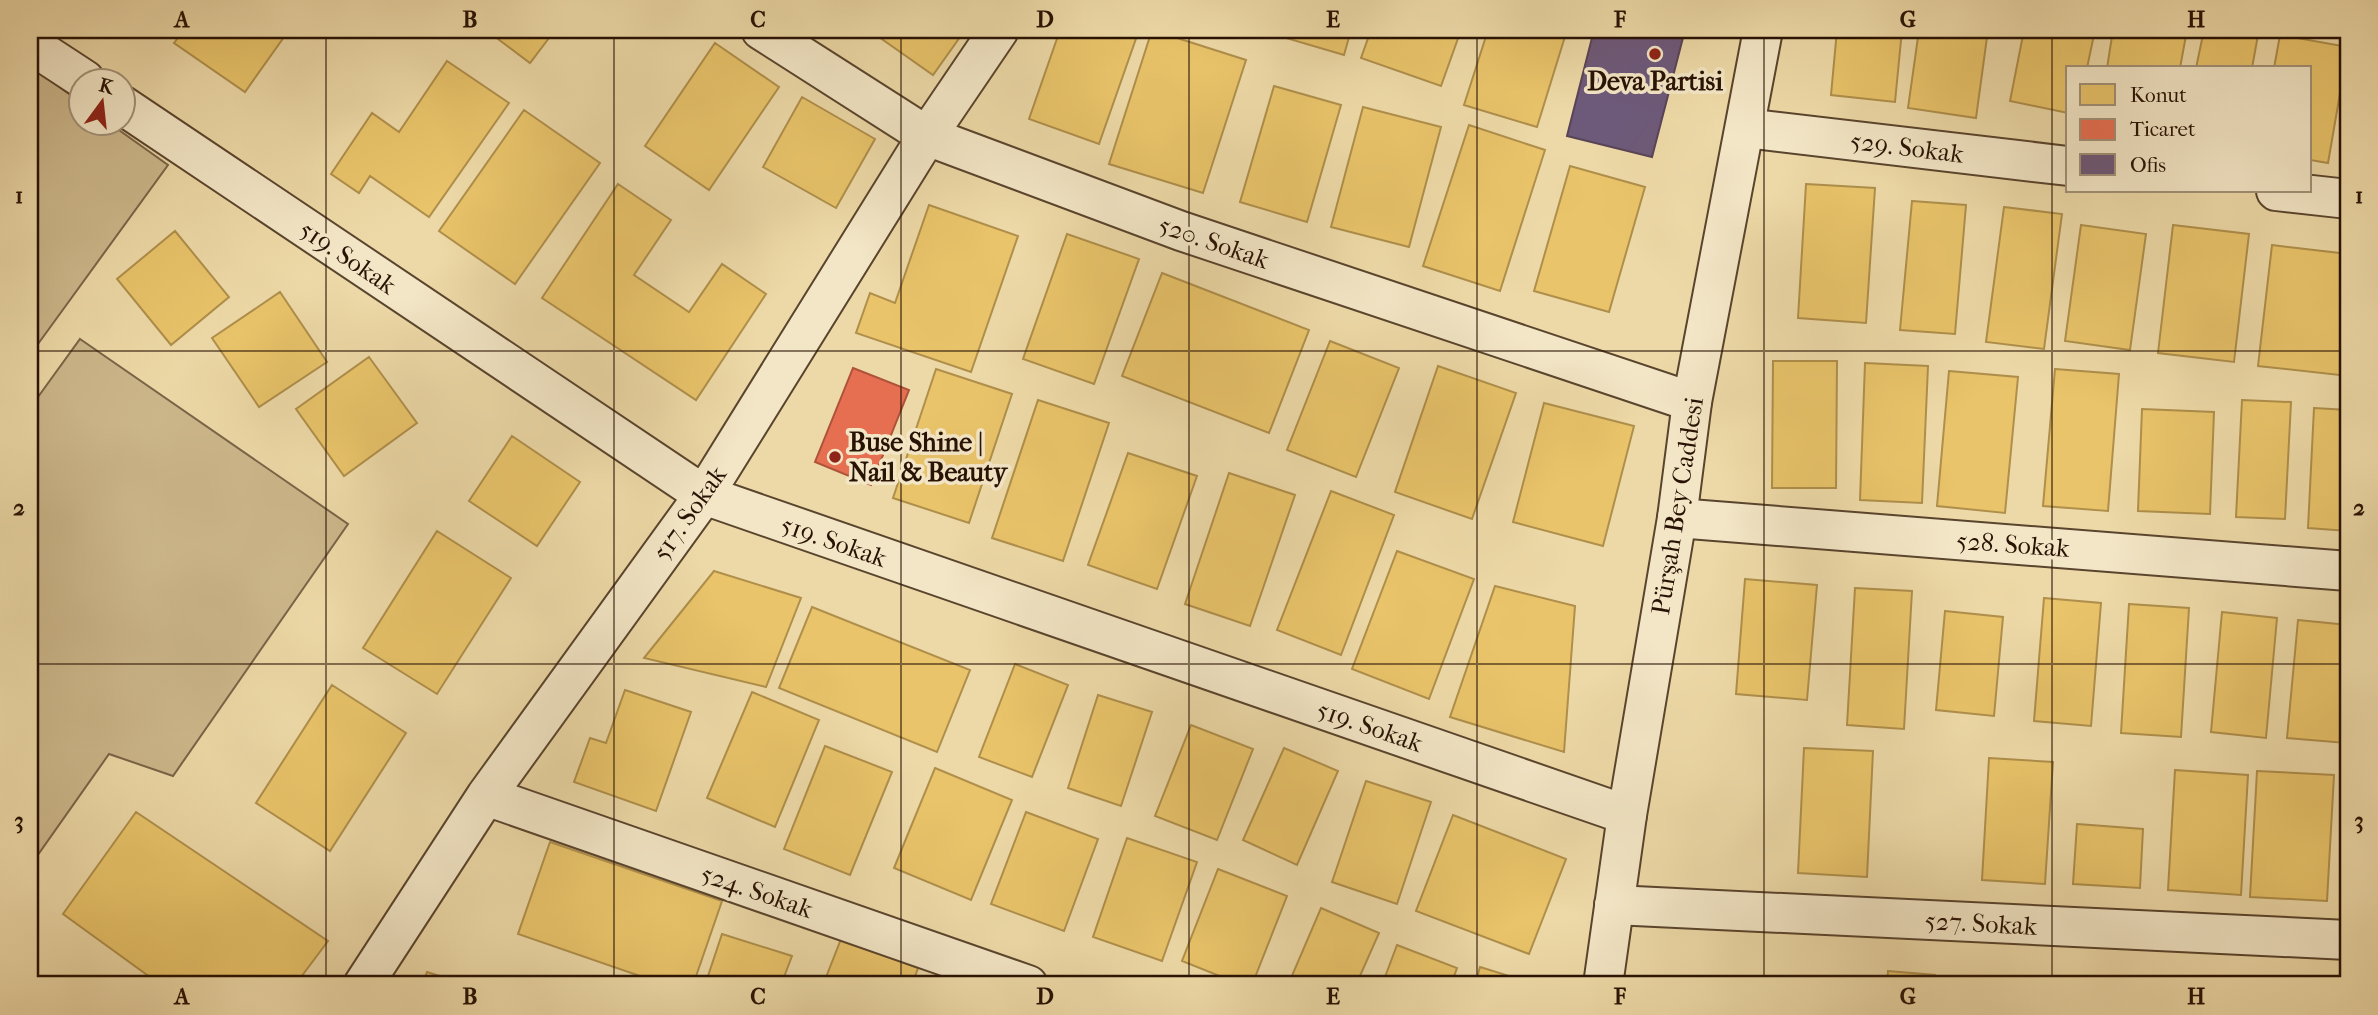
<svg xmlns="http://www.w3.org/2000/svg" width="2378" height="1015" font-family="'IM FELL French Canon',serif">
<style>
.green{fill:#ccb78b;stroke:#7a6448;stroke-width:2}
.homes{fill:#e9c46a;stroke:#af8f4b;stroke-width:2}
.shops{fill:#e76f51;stroke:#ae533a;stroke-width:2}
.offices{fill:#6d597a;stroke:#584457;stroke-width:2}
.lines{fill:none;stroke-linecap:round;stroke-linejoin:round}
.minor-casing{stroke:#59442d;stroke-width:42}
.tertiary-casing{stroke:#59442d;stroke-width:42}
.minor{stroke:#f3e6c6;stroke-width:38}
.tertiary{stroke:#f3e6c6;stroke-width:38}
.grid{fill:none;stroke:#281204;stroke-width:2;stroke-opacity:0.55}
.poi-dot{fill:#8f2418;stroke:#f3e6c6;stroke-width:2.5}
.labels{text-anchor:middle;stroke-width:7;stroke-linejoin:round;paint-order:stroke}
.poi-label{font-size:26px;font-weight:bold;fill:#281204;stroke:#f3e6c6}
.street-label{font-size:26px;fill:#281204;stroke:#f3e6c6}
.neatline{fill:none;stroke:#281204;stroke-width:2.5}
.grid-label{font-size:23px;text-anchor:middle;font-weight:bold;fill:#281204}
</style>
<rect width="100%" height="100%" fill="#edd9a7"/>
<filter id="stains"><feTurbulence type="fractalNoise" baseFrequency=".00286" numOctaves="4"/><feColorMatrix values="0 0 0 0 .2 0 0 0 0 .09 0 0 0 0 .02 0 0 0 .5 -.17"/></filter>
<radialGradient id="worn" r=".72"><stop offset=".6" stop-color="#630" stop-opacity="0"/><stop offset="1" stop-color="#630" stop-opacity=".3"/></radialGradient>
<!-- green -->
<path class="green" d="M36,70l44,32v20l29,1 59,42 -138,190v-276z
M80,339l268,185 -175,252 -64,-22 -79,112v-458z"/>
<!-- homes -->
<path class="homes" d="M184,30h105l-44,62 -71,-49z
M486,30h69l-25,33z
M869,30h96l-32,45z
M1060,30h79l-40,114 -70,-25z
M1152,30l94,30 -43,133 -94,-29z
M1270,30h81l-7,25 -75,-22z
M1371,30h90l-20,56 -80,-28z
M1488,30h79l-30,97 -73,-22z
M1837,30h65l-7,72 -64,-7z
M1919,30h69l-12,88 -68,-10z
M2024,30h71l-8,38h-19v45l-58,-12z
M2113,30h74l-7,38h-73z
M2204,30h29l25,5 -6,33h-56z
M2280,35l68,12 -20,116 -18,-3v-92h-36z
M715,43l64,44 -70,103 -64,-44z
M447,61l62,42 -80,114 -59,-41 -11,17 -28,-19 41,-61 27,19z
M1274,86l67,19 -34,117 -67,-20z
M802,97l73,42 -39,69 -73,-41z
M1363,107l78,20 -32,120 -78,-20z
M524,110l76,53 -85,121 -76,-53z
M1469,125l76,25 -45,141 -77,-25z
M1570,166l75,21 -36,125 -75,-21z
M618,184l53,36 -37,55 55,37 33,-48 44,30 -70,106 -154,-102z
M1806,184l69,4 -9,135 -68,-5z
M1912,201l54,4 -11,129 -55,-4z
M929,205l89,31 -47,136 -115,-39 14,-40 25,10z
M2004,207l58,7 -18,135 -58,-7z
M2081,225l65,9 -16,116 -65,-9z
M2173,225l76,9 -15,128 -76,-9z
M175,231l54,66 -58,48 -54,-66z
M1067,234l72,25 -45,125 -71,-25z
M2272,245l76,9v122l-90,-10z
M1162,273l147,57 -40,103 -147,-57z
M280,292l47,70 -68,45 -47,-69z
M1330,341l69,27 -43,109 -69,-27z
M369,357l48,66 -73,53 -48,-67z
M1773,361h64l-1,127h-64z
M1865,363l63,3 -6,137 -62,-3z
M1438,366l78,27 -44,126 -77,-27z
M936,369l76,25 -43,129 -76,-25z
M2055,369l64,5 -11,137 -65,-5z
M1949,371l69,6 -13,136 -68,-7z
M1038,400l71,23 -46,138 -71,-23z
M2242,400l49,2 -6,117 -49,-2z
M1544,403l90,23 -31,120 -90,-24z
M2314,408l34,2v121l-40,-3z
M2142,409l72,3 -4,102 -72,-3z
M512,436l68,46 -43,64 -68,-45z
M1128,453l69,23 -40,113 -69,-24z
M1229,473l66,22 -45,131 -65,-22z
M1331,491l63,24 -53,140 -64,-25z
M437,531l74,47 -74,116 -74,-46z
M1397,551l77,28 -45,120 -77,-30z
M714,571l87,27 -35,89 -122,-29z
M1745,579l72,6 -10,115 -71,-6z
M1495,586l80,20 -11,146 -114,-35z
M1855,588l57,3 -8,138 -57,-4z
M2044,598l57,5 -10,123 -57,-5z
M2129,604l60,4 -8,129 -60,-4z
M812,607l158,63 -33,82 -158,-64z
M1945,611l58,6 -9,99 -58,-6z
M2222,612l55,6 -11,120 -55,-6z
M2298,620l50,5 -2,118 -59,-5z
M1015,664l53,21 -36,92 -53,-20z
M332,685l74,48 -76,118 -74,-48z
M625,690l66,22 -35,99 -82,-29 16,-44 16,5z
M752,692l67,28 -44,107 -68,-29z
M1098,695l54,17 -31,94 -53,-18z
M1191,725l62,24 -36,91 -62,-24z
M825,746l67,26 -42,103 -66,-26z
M1284,748l54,23 -41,94 -54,-25z
M1804,748l69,3 -6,126 -69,-4z
M1989,758l64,4 -8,122 -63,-4z
M935,768l77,32 -41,100 -77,-32z
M2175,770l73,5 -7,120 -73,-5z
M2257,771l77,4 -7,126 -77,-4z
M1366,781l65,21 -34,102 -65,-22z
M136,812l192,129 -33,44h-134l-98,-71z
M1026,812l72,27 -34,92 -73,-27z
M1453,815l113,44 -37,95 -113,-43z
M2348,816v88h-7z
M2077,824l66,5 -3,59 -67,-4z
M1127,838l70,24 -35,99 -69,-24z
M550,842l172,59 -29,84h-27l-148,-51z
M1218,869l69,27 -35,89h-10l-60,-24z
M1321,908l58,25 -23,52h-68z
M722,934l70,22 -11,29h-76z
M841,939l77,29 -6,17h-89z
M1397,945l60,23 -6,17h-69z
M1480,967l58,18h-63z
M1888,971l47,4 -1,10h-47z
M427,972l41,13h-46z
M1746,977v8h-60v-7z
M2161,978l53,3v4h-54z
M1784,983l57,2h-57z"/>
<!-- shops -->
<path class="shops" d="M853,368l56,22 -38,95 -56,-23z"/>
<!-- offices -->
<path class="offices" d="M1594,30h91l-33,127 -85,-21z"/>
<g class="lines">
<defs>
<path id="minor" d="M761,30l166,106 254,95 511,171
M30,44l55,36
M122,105l582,390 923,320
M1745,128l323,38
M2276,191l72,8
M1677,518l671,53
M486,796l542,189
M1614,905l734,35
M363,985l123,-189 218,-301 223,-359 72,-106"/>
<path id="tertiary" d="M1603,985l24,-170 50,-297 15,-116 71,-372"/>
</defs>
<!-- minor casing -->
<use href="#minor" class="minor-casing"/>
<!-- tertiary casing -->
<use href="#tertiary" class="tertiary-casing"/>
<!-- minor -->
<use href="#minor" class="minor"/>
<!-- tertiary -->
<use href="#tertiary" class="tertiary"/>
</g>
<!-- grid -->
<path class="grid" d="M326,30v955M614,30v955M901,30v955M1189,30v955M1477,30v955M1764,30v955M2052,30v955M30,351h2318M30,664h2318"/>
<!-- markers -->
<g class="poi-dot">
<circle cx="1655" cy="54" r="7"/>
<circle cx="835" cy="457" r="7"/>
</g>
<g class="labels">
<!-- poi labels -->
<g class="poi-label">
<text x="1655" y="90">Deva Partisi</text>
<text x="849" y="451" text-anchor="start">Buse Shine |<tspan x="849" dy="30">Nail &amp; Beauty</tspan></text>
</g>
<!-- street labels -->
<g class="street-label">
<text transform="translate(1907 147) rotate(7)" y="9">529. Sokak</text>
<text transform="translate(1214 242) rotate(19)" y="9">520. Sokak</text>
<text transform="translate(348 257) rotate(34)" y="9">519. Sokak</text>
<text transform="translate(1677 506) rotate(-81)" y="9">Pürşah Bey Caddesi</text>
<text transform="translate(689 513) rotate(-55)" y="9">517. Sokak</text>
<text transform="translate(834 541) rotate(19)" y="9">519. Sokak</text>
<text transform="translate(2013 544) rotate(4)" y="9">528. Sokak</text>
<text transform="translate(1370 726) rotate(19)" y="9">519. Sokak</text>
<text transform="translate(757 891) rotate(19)" y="9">524. Sokak</text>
<text transform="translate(1981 923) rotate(3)" y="9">527. Sokak</text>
</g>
</g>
<!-- margin -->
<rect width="2378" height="1015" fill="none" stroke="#edd9a7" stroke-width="77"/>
<!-- legend -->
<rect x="2066" y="66" width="245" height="126" fill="#f3e6c6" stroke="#a29178" stroke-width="2"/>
<rect x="2080" y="84" width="35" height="21" fill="#e9c46a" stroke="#a29178" stroke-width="2"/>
<text x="2130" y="102" font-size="21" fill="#281204">Konut</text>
<rect x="2080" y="119" width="35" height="21" fill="#e76f51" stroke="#a29178" stroke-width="2"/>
<text x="2130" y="136" font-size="21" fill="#281204">Ticaret</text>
<rect x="2080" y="154" width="35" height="21" fill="#6d597a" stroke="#a29178" stroke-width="2"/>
<text x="2130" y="172" font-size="21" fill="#281204">Ofis</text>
<!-- north arrow -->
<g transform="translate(102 102) rotate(15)"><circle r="33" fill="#f3e6c6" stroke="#a29178" stroke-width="2"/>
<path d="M0-5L12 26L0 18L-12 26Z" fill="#8f2418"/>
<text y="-10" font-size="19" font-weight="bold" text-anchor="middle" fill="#281204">K</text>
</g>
<rect x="38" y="38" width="2302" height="938" class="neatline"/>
<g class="grid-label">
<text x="182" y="27">A</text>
<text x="470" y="27">B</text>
<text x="758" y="27">C</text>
<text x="1045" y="27">D</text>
<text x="1333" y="27">E</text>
<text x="1620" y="27">F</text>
<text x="1908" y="27">G</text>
<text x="2196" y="27">H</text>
<text x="19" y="203">1</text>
<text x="2359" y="203">1</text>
<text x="19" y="515">2</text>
<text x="2359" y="515">2</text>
<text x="19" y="828">3</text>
<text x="2359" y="828">3</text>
<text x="182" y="1004">A</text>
<text x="470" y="1004">B</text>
<text x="758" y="1004">C</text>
<text x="1045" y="1004">D</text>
<text x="1333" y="1004">E</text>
<text x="1620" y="1004">F</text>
<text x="1908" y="1004">G</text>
<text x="2196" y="1004">H</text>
</g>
<rect width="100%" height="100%" filter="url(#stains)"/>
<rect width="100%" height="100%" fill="url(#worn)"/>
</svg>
